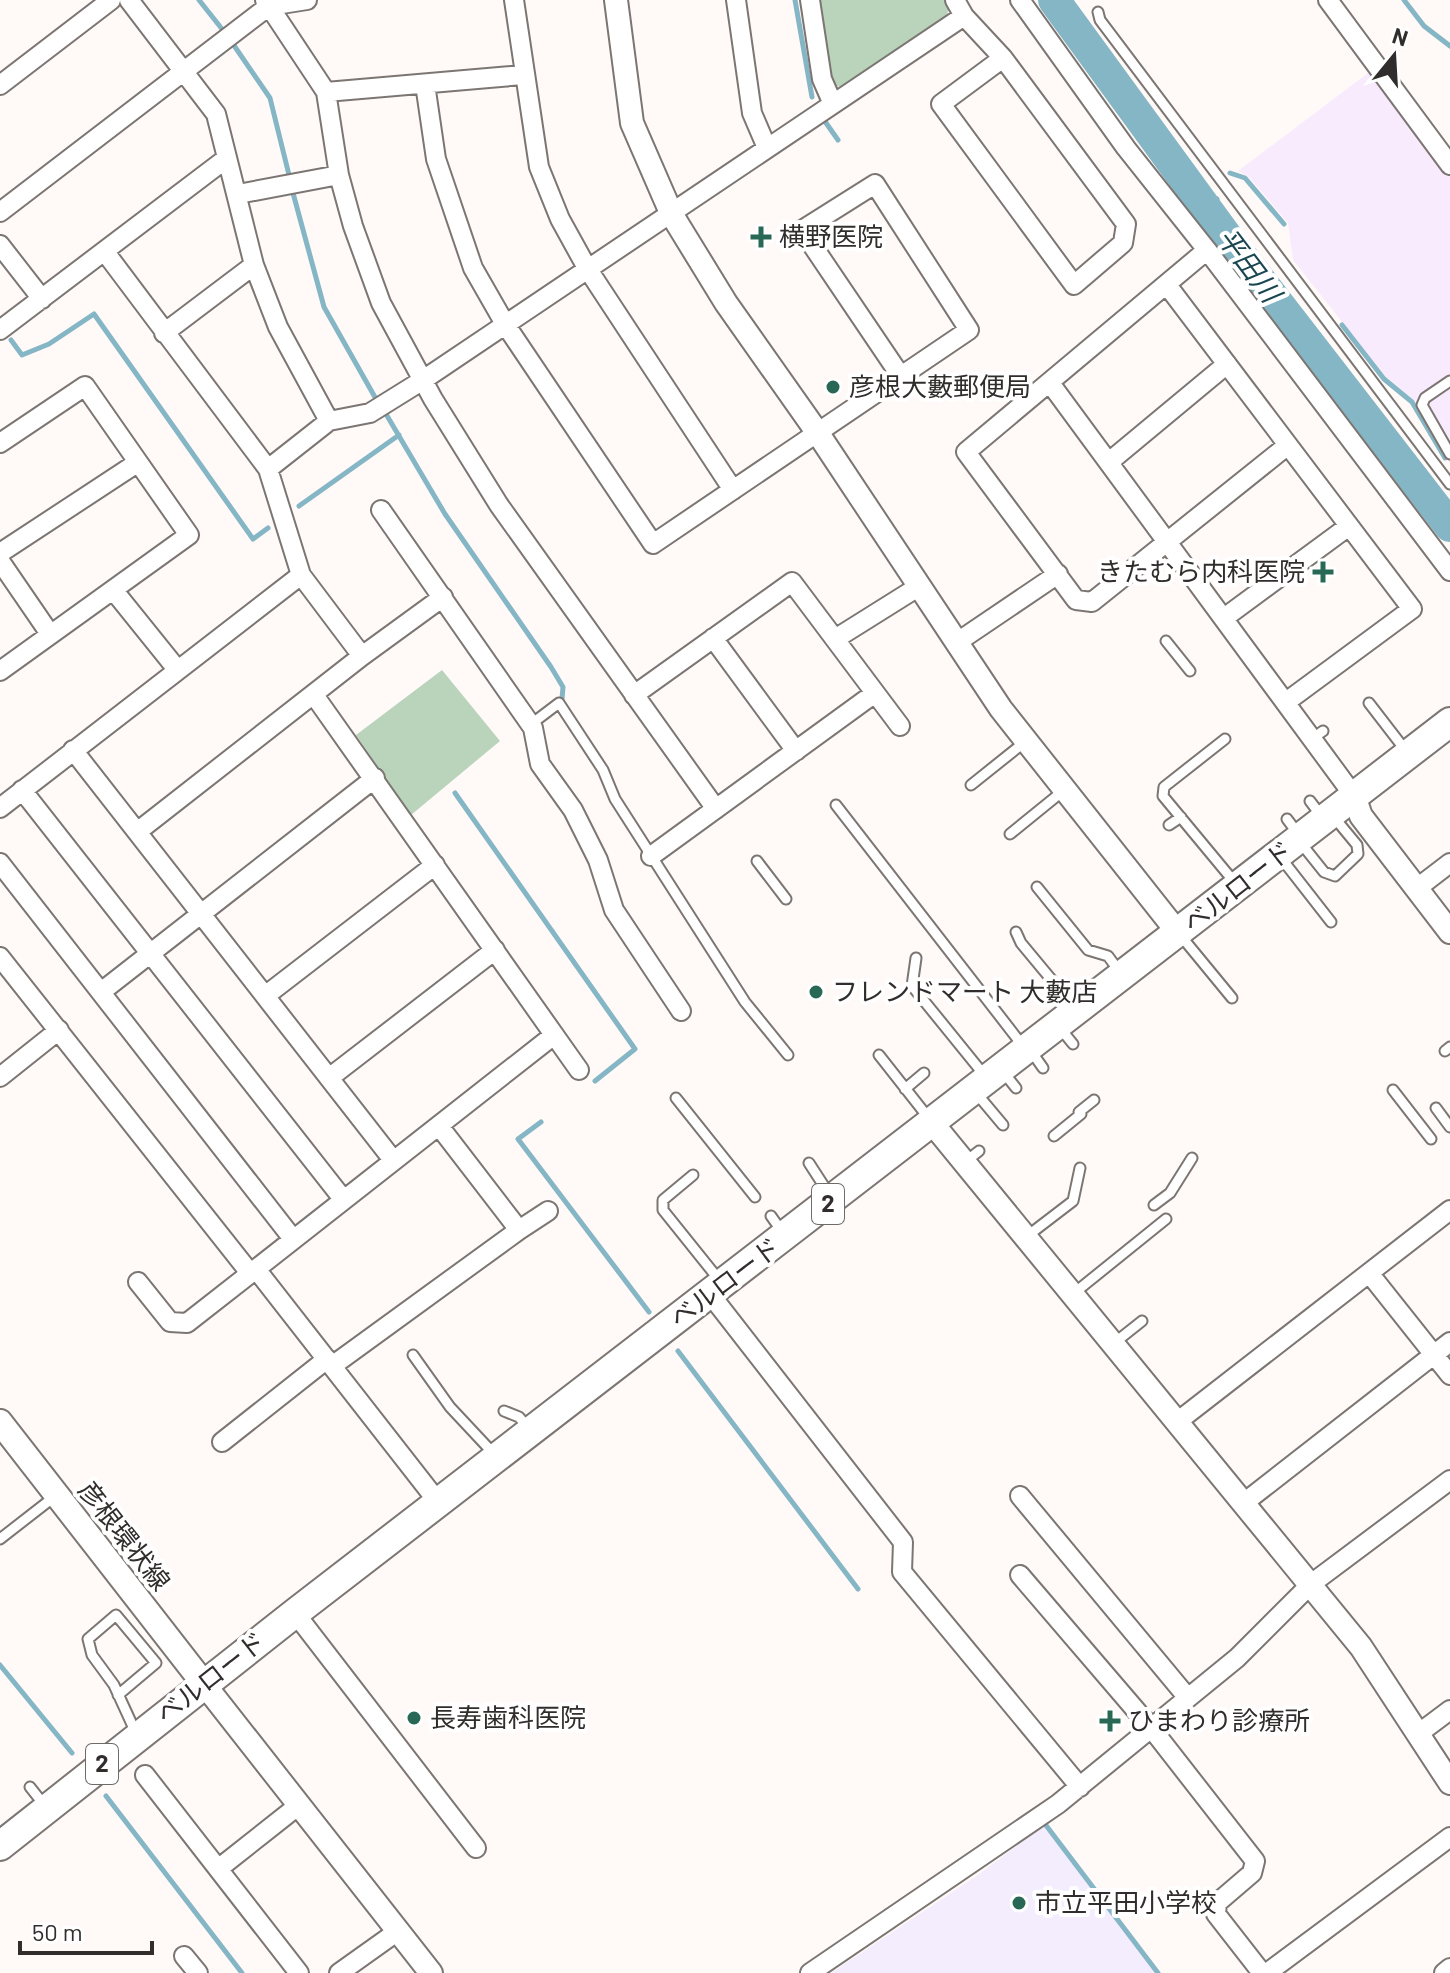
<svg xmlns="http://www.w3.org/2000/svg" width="1450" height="1973" font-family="Barlow,'Noto Sans JP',sans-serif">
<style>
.industrial{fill:#f9ebfe}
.education{fill:#f4edfe}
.green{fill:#b9d4bb}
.water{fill:#85b6c5}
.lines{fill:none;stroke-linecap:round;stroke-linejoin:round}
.stream{stroke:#85b6c5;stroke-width:5}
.river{stroke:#85b6c5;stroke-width:32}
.service-casing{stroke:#7c7673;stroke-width:13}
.minor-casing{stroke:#7c7673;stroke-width:22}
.tertiary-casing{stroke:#7c7673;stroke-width:26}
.secondary-casing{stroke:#7c7673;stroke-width:28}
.primary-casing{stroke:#7c7673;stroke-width:32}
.service{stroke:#fff;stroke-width:9}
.minor{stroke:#fff;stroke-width:18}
.tertiary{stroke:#fff;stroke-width:22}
.secondary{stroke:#fff;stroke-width:24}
.primary{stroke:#fff;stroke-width:28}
.poi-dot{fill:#296855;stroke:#fff;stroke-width:3}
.labels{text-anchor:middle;stroke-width:8;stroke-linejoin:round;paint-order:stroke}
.shield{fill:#fff;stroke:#6e6c6b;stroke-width:2}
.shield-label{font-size:24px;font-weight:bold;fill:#302d2c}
.poi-label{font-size:26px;fill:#302d2c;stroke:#fff;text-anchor:start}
.street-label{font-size:26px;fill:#302d2c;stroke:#fff}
.water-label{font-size:28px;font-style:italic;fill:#1a4652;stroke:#fff}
</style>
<rect width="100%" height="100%" fill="#fff9f7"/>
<!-- industrial -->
<path class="industrial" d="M1372,70l78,105v289l-35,-63 -30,-25 -92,-116 -5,-37 -39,-46 -11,-6z"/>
<!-- education -->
<path class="education" d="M1043,1826l116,147h-328l147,-98z"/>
<!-- green -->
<path class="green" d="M819,0h126l4,5 -2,11 -106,71 -10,-2z
M442,670l58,71 -89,74 -55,-80z"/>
<!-- water -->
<path class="water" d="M1042,0h25l61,83 4,39 -70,-89z"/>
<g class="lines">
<!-- stream -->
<path class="stream" d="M199,0l23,29
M795,0l17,97
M1404,0l20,26 26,20
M233,44l37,54 19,77
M824,120l14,20
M1230,173l15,5 39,46
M293,193l31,114 52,92
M1206,208l11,-9
M1342,325l42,54 28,23 33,56
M11,340l11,15 27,-11 45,-30 159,225 15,-11
M386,414l59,100 106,153 12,20 -1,12
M299,506l100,-71
M455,793l180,256 -40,32
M541,1122l-23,17 131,173
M678,1351l180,238
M0,1665l72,88
M106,1796l136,177
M1045,1824l113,149"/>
<!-- river -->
<path class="river" d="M1054,0l175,240 221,286"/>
<defs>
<path id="service" d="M1098,12l2,8 350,464
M1450,381l-25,17 -3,7 28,49
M1166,641l24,30
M1369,703l37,48
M530,725l29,-22 44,67 12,29 130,203 43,53
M1313,738l10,-7
M1225,739l-61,48 -1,9 73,88
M971,785l55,-44
M1310,801l12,16
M836,805l187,241
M1287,819l12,16
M1169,825l12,-8
M1010,834l53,-43
M1300,842l24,30 11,4 23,-22 -1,-9 -24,-29
M1281,858l50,64
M757,861l29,38
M1037,887l51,63 20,6 11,15
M1016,932l5,11 54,65
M1181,936l51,62
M916,958l-4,28 73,90
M1060,1028l13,16
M1031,1051l12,17
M1445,1051l5,-4
M879,1055l52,66
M1004,1073l12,15
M905,1089l19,-16
M1393,1090l38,49
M977,1094l26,31
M676,1098l79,99
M1436,1108l14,19
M1079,1112l15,-12
M1054,1136l27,-22
M965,1162l14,-11
M809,1163l22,34
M693,1175l-30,25v10l57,71
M1154,1205l16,-12 22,-35
M771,1216l12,17
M1026,1237l47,-36 7,-33
M1073,1294l93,-75
M1113,1344l29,-23
M413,1355l37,52 44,47
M504,1411l15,6 11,13
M0,1539l54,-42
M118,1695l38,-32 -40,-48 -28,24 4,16 22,30 22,48
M30,1787l15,19"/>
<path id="minor" d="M129,0l87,114 38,151 24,62 51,94
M265,0l61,92 13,83 14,51 28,77 52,96 66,106 217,304
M514,0l25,167 21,52 27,49 146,222
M736,0l16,113 15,35
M810,0l12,79 10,23
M1020,0l106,148 81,102
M1328,0l122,165
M964,16l39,42 123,166 -3,19 -49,42 -133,-181 62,-46
M425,84l11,75 37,109 32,56 148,220 316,-214 -94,-146 -73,46 98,145
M0,85l111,-85
M326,92l197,-17
M238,194l101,-19
M0,212l269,-206 38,-6
M0,245l42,54
M105,252l163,217 33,106 61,81
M1167,285l245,324 -126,93
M0,330l227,-172
M164,333l90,-68
M1050,383l304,413
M0,443l85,-57 104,149 -189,136
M1288,445l-196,157 -16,-2 -110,-148 241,-202 243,321
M1109,462l118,-98
M268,469l61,-48 41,-8 53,-33 541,-364 -9,-16
M381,510l152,218 7,36 33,46 25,50 16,50 67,101
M0,553l137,-90
M0,561l50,73
M114,591l62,77
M1224,618l125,-92
M713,638l83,113
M835,639l83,-52
M956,643l102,-69
M314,695l265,375
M634,695l158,-113 108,144
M73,750l320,410
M22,790l321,409
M0,808l301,-233
M137,832l225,-176 81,-59
M651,856l224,-163
M0,863l293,376
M1416,889l34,-26
M0,957l250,316
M101,992l274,-214
M265,996l170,-131
M0,1077l59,-47
M329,1078l166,-128
M519,1230l29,-19
M1369,1273l81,102
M138,1282l32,40 17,1 69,-54
M710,1294l193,248 -1,30 178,215
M332,1366l187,-136 -80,-104
M1177,1422l273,-212
M222,1442l105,-83
M1020,1496l168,202
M438,1502l-182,-233 298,-234
M1245,1502l205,-160
M1020,1575l132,154 103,132 -3,12 -35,30 -1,11 46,59
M295,1613l181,235
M1418,1734l32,-24
M145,1775l154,198
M218,1869l81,-64
M184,1956l14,17
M339,1973l59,-42
M810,1973l248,-169 179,-146 74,-74 139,-104
M1267,1973l183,-136
M1444,1973l6,-5"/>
<path id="tertiary" d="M616,0l16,123 40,92 54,88 91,129 184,277 178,225
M1354,796l7,20 89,116
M933,1124l428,523 89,136
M204,1684l227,289"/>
<path id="secondary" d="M0,1422l204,262"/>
<path id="primary" d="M0,1846l295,-233 1155,-891"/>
</defs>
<!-- service casing -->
<use href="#service" class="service-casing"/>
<!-- minor casing -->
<use href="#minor" class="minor-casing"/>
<!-- tertiary casing -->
<use href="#tertiary" class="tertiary-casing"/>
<!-- secondary casing -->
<use href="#secondary" class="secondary-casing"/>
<!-- primary casing -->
<use href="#primary" class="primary-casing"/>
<!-- service -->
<use href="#service" class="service"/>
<!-- minor -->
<use href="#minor" class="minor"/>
<!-- tertiary -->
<use href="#tertiary" class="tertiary"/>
<!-- secondary -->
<use href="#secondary" class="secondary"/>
<!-- primary -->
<use href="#primary" class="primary"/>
</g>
<!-- markers -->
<g class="poi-dot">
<path d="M757 225h8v8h8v8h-8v8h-8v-8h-8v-8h8z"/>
<circle cx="833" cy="387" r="8"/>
<path d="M1319 560h8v8h8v8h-8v8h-8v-8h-8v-8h8z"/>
<circle cx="816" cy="992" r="8"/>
<circle cx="414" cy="1718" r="8"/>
<path d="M1106 1709h8v8h8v8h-8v8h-8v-8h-8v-8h8z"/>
<circle cx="1019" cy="1903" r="8"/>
</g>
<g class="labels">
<!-- shield labels -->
<g class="shield">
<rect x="812" y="1184" width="32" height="40" rx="6"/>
<rect x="86" y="1744" width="32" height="40" rx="6"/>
</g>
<g class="shield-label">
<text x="828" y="1212">2</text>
<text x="102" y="1772">2</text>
</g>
<!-- poi labels -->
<g class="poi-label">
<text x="779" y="246">横野医院</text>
<text x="849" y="396">彦根大藪郵便局</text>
<text x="1305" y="581" text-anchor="end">きたむら内科医院</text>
<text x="832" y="1001">フレンドマート 大藪店</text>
<text x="430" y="1727">長寿歯科医院</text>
<text x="1128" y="1730">ひまわり診療所</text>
<text x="1035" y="1912">市立平田小学校</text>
</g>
<!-- street labels -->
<g class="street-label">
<text transform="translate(1238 887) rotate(-38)" y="9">ベルロード</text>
<text transform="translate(725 1283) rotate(-37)" y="9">ベルロード</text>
<text transform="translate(124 1536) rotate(52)" y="9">彦根環状線</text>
<text transform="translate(211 1678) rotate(-38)" y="9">ベルロード</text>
</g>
<!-- water labels -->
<g class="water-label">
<text transform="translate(1249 265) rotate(53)" y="10">平田川</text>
</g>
</g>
<!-- north arrow -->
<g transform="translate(1394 56) rotate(18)" stroke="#ffffff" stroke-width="6" paint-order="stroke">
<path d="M0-6L14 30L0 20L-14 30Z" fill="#302d2c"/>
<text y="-12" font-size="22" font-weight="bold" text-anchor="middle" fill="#302d2c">N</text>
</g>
<!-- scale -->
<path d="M20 1941v12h132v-12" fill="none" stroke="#302d2c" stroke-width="4"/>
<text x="32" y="1941" font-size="24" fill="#302d2c" stroke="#ffffff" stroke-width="6" paint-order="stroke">50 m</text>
</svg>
